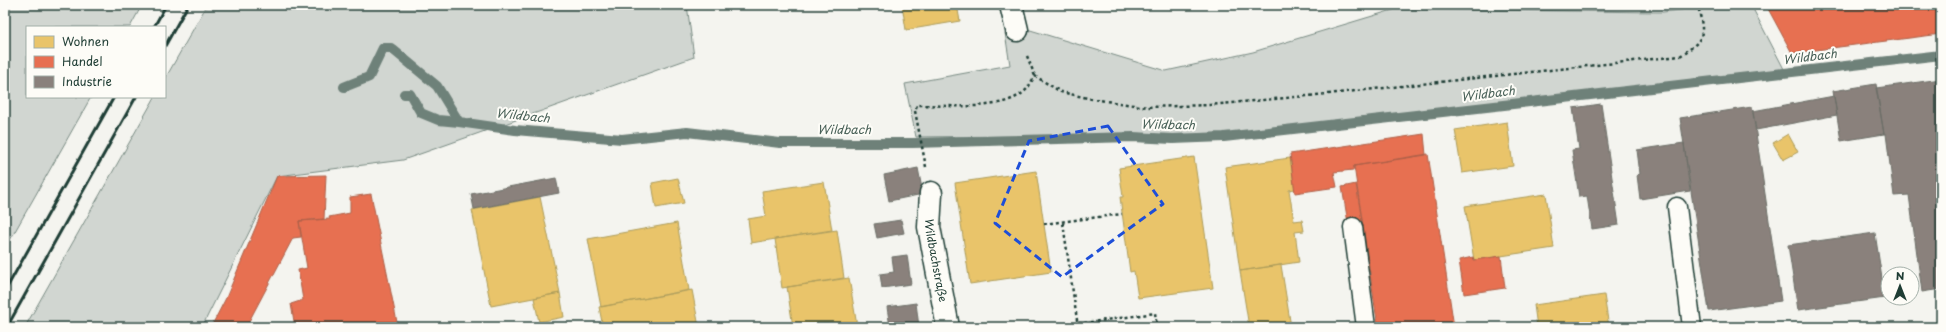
<svg xmlns="http://www.w3.org/2000/svg" width="1946" height="332" font-family="'Playpen Sans',sans-serif">
<style>
.green{fill:#d1d6d1;stroke:#788a82}
.homes{fill:#e9c46a;stroke:#ac9c5a}
.shops{fill:#e76f51;stroke:#ab6048}
.industry{fill:#8a817c;stroke:#6a6d66}
.lines{fill:none;stroke-linecap:round;stroke-linejoin:round}
.stream{stroke:#6e8179;stroke-width:10}
.service-casing{stroke:#1f3d34;stroke-width:21}
.minor-casing{stroke:#1f3d34;stroke-width:25}
.path{stroke:#1f3d34;stroke-width:2.5;stroke-dasharray:3 3;stroke-linecap:butt}
.service{stroke:#fdfcf7;stroke-width:18}
.minor{stroke:#fdfcf7;stroke-width:22}
.rail{stroke:#1f3d34;stroke-width:3}
.marked{fill:none;stroke:#1d4ed8;stroke-width:3;stroke-dasharray:8 5;stroke-linejoin:round}
.labels{text-anchor:middle;stroke-width:4;stroke-linejoin:round;paint-order:stroke}
.street-label{font-size:11px;fill:#1f3d34;stroke:#fdfcf7}
.water-label{font-size:12px;font-style:italic;fill:#475f56;stroke:#fdfcf7}
</style>
<rect width="100%" height="100%" fill="#f4f4ef"/>
<filter id="ink" filterUnits="userSpaceOnUse"><feTurbulence type="fractalNoise" baseFrequency=".025" numOctaves="2"/><feDisplacementMap in="SourceGraphic" scale="8" xChannelSelector="R" yChannelSelector="G"/><feConvolveMatrix kernelMatrix="1 2 1 2 8 2 1 2 1" color-interpolation-filters="sRGB"/></filter>
<g filter="url(#ink)">
<!-- green -->
<path class="green" d="M5,5h137l-12,22h-103v70h64l-86,152z
M207,5h480l7,52 -291,103 -126,16 -75,151h-177l130,-230h10v-18z
M1722,5h29l33,64 -561,65 -307,3 -11,-53 105,-19 -5,-32 22,-4 139,42 87,-19 143,-43 267,3z"/>
<!-- homes -->
<path class="homes" d="M902,5h55l3,16 -54,9z
M1507,122l6,44 -51,7 -7,-43z
M1788,134l10,18 -15,8 -10,-17z
M1194,157l19,131 -75,10 -4,-27 -4,1 -10,-75h3l-4,-29z
M1290,158l5,31 -6,1 5,31 8,-1 2,11 -9,1 4,30 -59,9 -15,-104z
M1036,171l15,101 -81,12 -15,-101z
M678,178l6,25 -28,5 -4,-25z
M824,182l8,48 -81,13 -3,-24 18,-3 -4,-25z
M1546,194l8,54 -80,12 -9,-54z
M540,197l20,96 -69,13 -19,-96z
M677,223l12,67 -88,17 -13,-68z
M837,230l7,48 -62,10 -7,-49z
M1281,265l10,62h-42l-9,-56z
M849,278l8,48 -64,1 -6,-40z
M692,290l7,37h-96l-4,-20z
M560,293l4,24 -25,5 -5,-24z
M1604,295l5,32h-72l-3,-22z"/>
<!-- shops -->
<path class="shops" d="M1766,5h175v29l-149,19z
M1424,134l2,21 -72,11 -1,4 -19,2 3,15 -42,6 -5,-39z
M1428,154l26,173h-76l-24,-161z
M326,175l-2,44 -25,2 2,16 -8,1 -47,89h-35l15,-29 51,-122z
M1356,184l6,37 -14,2 -6,-36z
M371,194l27,133h-103l-4,-23 12,-4 -5,-30 9,-2 -8,-47 31,-2 -1,-2 21,-4v-16z
M1501,256l4,32 -41,6 -5,-34 14,-3 1,3z"/>
<!-- industry -->
<path class="industry" d="M1941,79v210l-19,3 -13,-97 -15,1 -8,-62h-2l-8,-46z
M1876,84l8,50 -43,7 -8,-50z
M1834,96l3,19 -81,15 -3,-19z
M1601,104l18,121 -27,4 -5,-33 -8,1 -7,-47 7,-1 -6,-41z
M1752,107l29,194 -72,10 -29,-193z
M1684,143l6,48 -50,8 -3,-24 3,-1 -3,-24z
M918,168l5,26 -34,7 -5,-26z
M556,178l3,15 -85,16 -3,-15z
M901,220l3,13 -27,5 -3,-14z
M1875,233l10,65 -87,12 -10,-65z
M907,255l4,29 -29,4 -2,-14 14,-2 -2,-15z
M916,303l3,24h-29l-3,-20z"/>
<g class="lines">
<!-- stream -->
<path class="stream" d="M344,87l25,-10 14,-29h8l46,38 22,36
M404,94h6l11,19 17,7 21,2 56,8 107,9 65,-7 93,11h133l220,-6 40,2 51,-2 717,-82"/>
<defs>
<path id="service" d="M1677,207l15,120
M1353,227l13,100"/>
<g id="minor">
<path d="M1011,5l6,25"/>
<path id="s1" d="M931,193l-2,34 19,100"/>
</g>
</defs>
<!-- service casing -->
<use href="#service" class="service-casing"/>
<!-- minor casing -->
<use href="#minor" class="minor-casing"/>
<!-- path -->
<path class="path" d="M1027,56l8,20
M926,167l-11,-56 2,-6c31,0 87,8 110,-16 3,-4 5,-9 8,-13l26,16 31,7 55,8 63,-2 118,-11 352,-38c27,-18 24,-21 18,-51
M1063,223l15,104
M1044,224l78,-10
M1078,324l77,-11 2,14"/>
<!-- service -->
<use href="#service" class="service"/>
<!-- minor -->
<use href="#minor" class="minor"/>
<!-- rail -->
<path class="rail" d="M154,27l12,-22
M165,46l23,-41
M5,291l109,-194
M7,327l129,-230"/>
</g>
</g>
<!-- marked area -->
<path class="marked" d="M1108,126l55,78 -101,73 -67,-54 34,-82z"/>
<g class="labels">
<!-- street labels -->
<g class="street-label">
<text dy="4" stroke="none"><textPath href="#s1" startOffset="68">Wildbachstraße</textPath></text>
</g>
<!-- water labels -->
<g class="water-label">
<text transform="translate(1810 57) rotate(-7)" y="4">Wildbach</text>
<text transform="translate(1488 94) rotate(-7)" y="4">Wildbach</text>
<text transform="translate(523 116) rotate(6)" y="4">Wildbach</text>
<text transform="translate(1168 125) rotate(1)" y="4">Wildbach</text>
<text x="844" y="134">Wildbach</text>
</g>
</g>
<!-- margin -->
<rect width="1946" height="332" fill="none" stroke="#fdfcf7" stroke-width="20"/>
<rect x="10" y="10" width="1926" height="312" fill="none" stroke="#1f3d34" stroke-width="1.5" filter="url(#ink)"/>
<!-- legend -->
<rect x="26" y="26" width="140" height="72" fill="#fdfcf7" stroke="#a4b0a9"/>
<rect x="34" y="36" width="20" height="12" fill="#e9c46a" stroke="#a4b0a9"/>
<text x="62" y="46" font-size="12" fill="#1f3d34">Wohnen</text>
<rect x="34" y="56" width="20" height="12" fill="#e76f51" stroke="#a4b0a9"/>
<text x="62" y="66" font-size="12" fill="#1f3d34">Handel</text>
<rect x="34" y="76" width="20" height="12" fill="#8a817c" stroke="#a4b0a9"/>
<text x="62" y="86" font-size="12" fill="#1f3d34">Industrie</text>
<!-- north arrow -->
<g transform="translate(1900 286)"><circle r="19" fill="#fdfcf7" stroke="#a4b0a9"/>
<path d="M0-3L7 15L0 10L-7 15Z" fill="#1f3d34"/>
<text y="-6" font-size="11" font-weight="bold" text-anchor="middle" fill="#1f3d34">N</text>
</g>
</svg>
